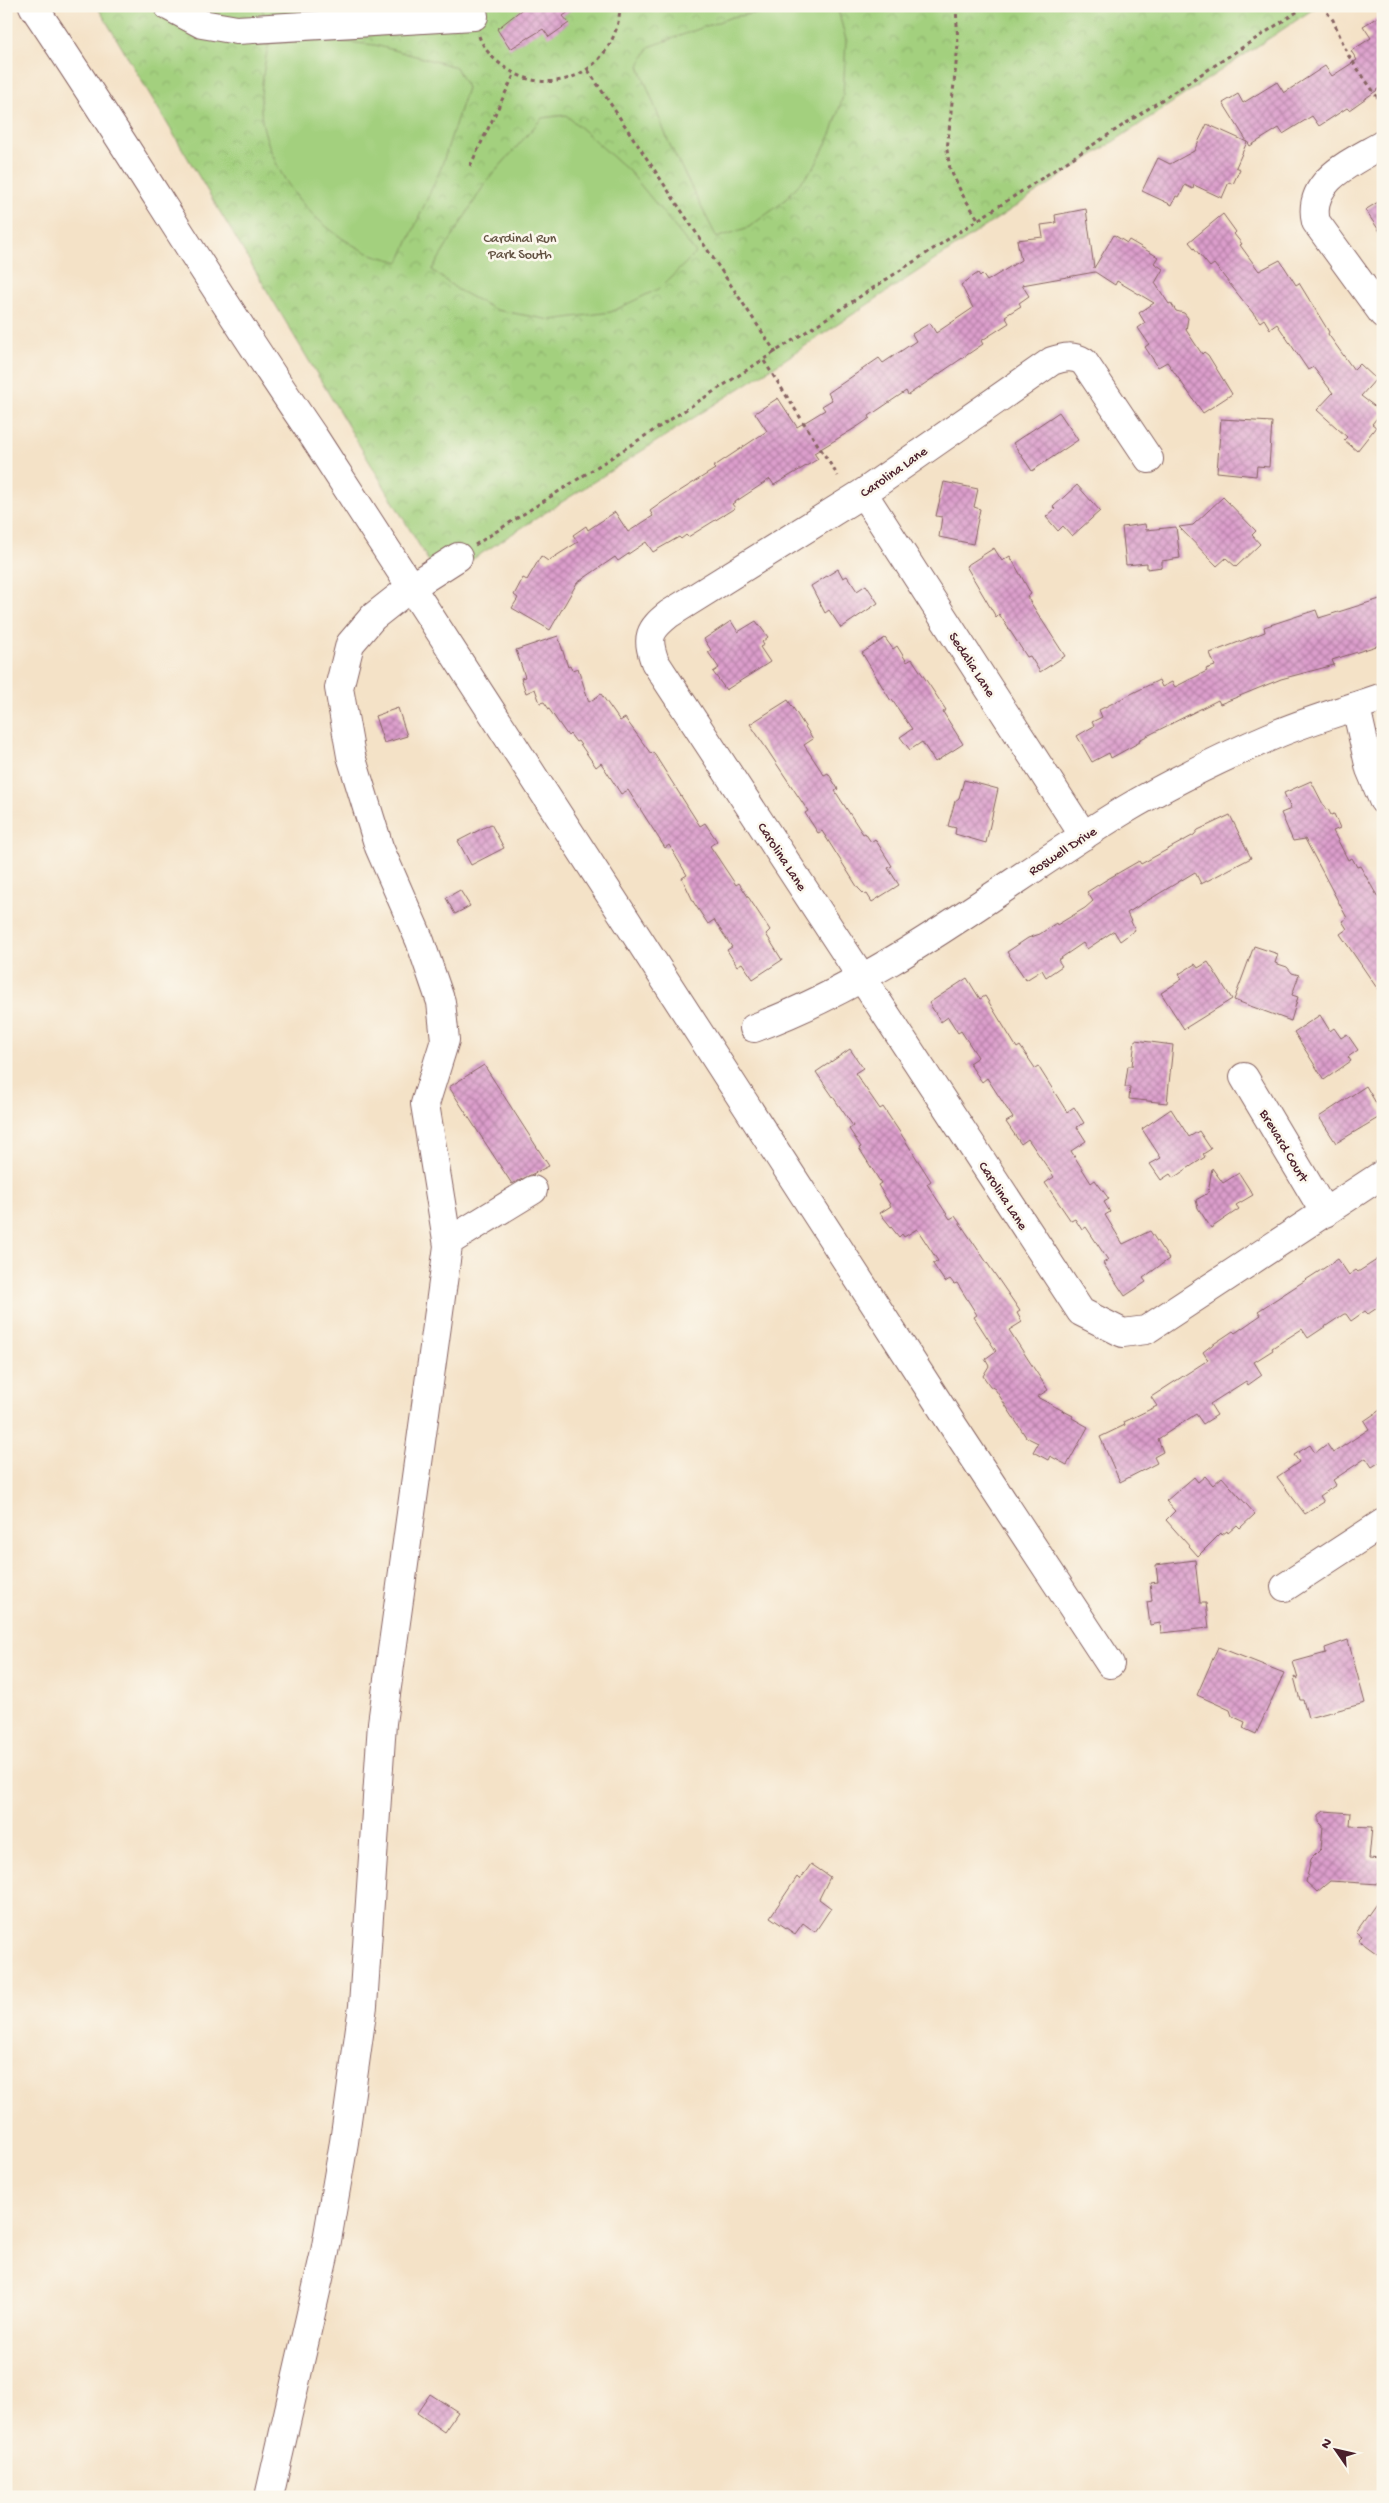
<svg xmlns="http://www.w3.org/2000/svg" width="1389" height="2503" font-family="'Gochi Hand',sans-serif">
<style>
.park{fill:url(#park-crowns);stroke:#767854}
.pitch{fill:#a3d07e;stroke:#767854}
.building{fill:url(#building-cross-hatch)}
.lines{fill:none;stroke-linecap:round;stroke-linejoin:round}
.minor-casing{stroke:#866362;stroke-width:30}
.path{stroke:#866362;stroke-width:3;stroke-dasharray:4 4;stroke-linecap:butt}
.minor{stroke:#fff;stroke-width:28}
.labels{text-anchor:middle;stroke-width:5;stroke-linejoin:round;paint-order:stroke}
.park-label{font-size:14px;fill:#655444;stroke:#fbf7ec}
.street-label{font-size:14px;fill:#4a1f2b;stroke:#fbf7ec}
</style>
<defs>
<pattern id="park-crowns" width="20" height="18" patternUnits="userSpaceOnUse" patternTransform="scale(1.25)"><rect width="20" height="18" fill="#a3d07e"/><path d="M2 6a3 3 0 1 1 6 0M12 15a3 3 0 1 1 6 0" fill="none" stroke="#8eb26d"/></pattern>
<pattern id="building-cross-hatch" width="8" height="8" patternUnits="userSpaceOnUse" patternTransform="scale(1.25)"><rect width="8" height="8" fill="#dc9ecc"/><path d="M0 0l8 8M0 8l8-8" fill="none" stroke="#b480a6"/></pattern>
</defs>
<rect width="100%" height="100%" fill="#fbf7ec"/>
<filter id="ink" filterUnits="userSpaceOnUse"><feTurbulence type="fractalNoise" baseFrequency=".02" numOctaves="2"/><feDisplacementMap in="SourceGraphic" scale="10" xChannelSelector="R" yChannelSelector="G"/><feConvolveMatrix kernelMatrix="1 2 1 2 8 2 1 2 1" color-interpolation-filters="sRGB"/></filter>
<filter id="wash" filterUnits="userSpaceOnUse"><feTurbulence type="fractalNoise" baseFrequency=".0096" numOctaves="4" result="noise"/><feDisplacementMap in="SourceGraphic" scale="20" xChannelSelector="R" yChannelSelector="G"/><feGaussianBlur stdDeviation="1.12" result="paint"/><feColorMatrix in="noise" values="0 0 0 0 0 0 0 0 0 0 0 0 0 0 0 0 0 1.4 0 .05"/><feComposite in="paint" operator="in"/></filter>
<g filter="url(#wash)">
<rect width="100%" height="100%" fill="#f4e2c7"/>
<!-- park -->
<path class="park" d="M97,6h1221l-534,354 -344,220z"/>
<!-- pitch -->
<path class="pitch" d="M261,6h51l-48,9z
M800,6h37l9,34 -3,56 -11,36 -17,34 -33,37 -33,24 -32,11 -48,-95 -30,-77 10,-19 83,-30z
M271,34l104,11 81,22 11,21 -26,80 -42,94c-12,-4 -26,-6 -37,-12 -51,-27 -85,-68 -99,-124 -6,-26 2,-67 8,-92z
M566,115l64,57 66,81 -36,35 -49,24 -60,8 -55,-10 -38,-20 -26,-20 54,-88 56,-64z"/>
<g id="blocks">
<!-- building -->
<path class="building" d="M526,6h51l-14,10 6,7 -20,14 -6,-8 -33,20 -13,-20z
M1383,14v72l-34,24 -2,-2 -28,18 -7,-10 -29,18 -4,-6 -29,18 -27,-43 15,-9 5,9 34,-21 7,11 41,-27 7,10 25,-16 -6,-9 20,-13 -8,-12z
M1207,124l40,18 -11,25 4,2 -7,15 -4,-2 -7,16 -28,-13 -1,4 -8,-4 -6,12 -3,-1 -4,9 -30,-14 16,-33 12,6 24,-13z
M1383,199v37l-18,-26z
M1086,209l8,59 20,-33 13,8 2,-3 29,17 -4,6 9,6 -8,14 14,21 2,-1 5,8 8,2 4,5 -2,12 16,24 2,-2 4,3 24,39 -29,19 -36,-51 -9,5 -13,-20 4,-3 -11,-16 7,-5 -6,-10 15,-10 -37,-22 -2,4 -20,-13 -73,13 7,11 -10,7 2,3 -16,10 4,7 -28,18 2,3 -75,51 -2,-4 -37,25 1,2 -10,7 -46,28 4,6 -44,26 -4,-6 -38,25 3,4 -47,29 -2,-2 -5,4 -2,-2 -26,15 -7,-10 -28,19 -3,-4 -38,26 -27,47 -38,-22 6,-10 -4,-3 9,-17 4,2 14,-24 7,5 30,-19 -5,-7 13,-9 2,4 27,-18 13,20 25,-16 -3,-5 14,-10 51,-32 -2,-2 54,-36 -12,-18 23,-15 19,29 28,-17 -3,-4 10,-6 -4,-7 51,-35 4,5 33,-22 -4,-7 18,-11 6,10 37,-25 -12,-23 17,-12 2,3 2,-2 5,7 34,-21 -4,-20 26,-3 -2,-12 15,-2 -1,-8z
M1223,214l13,18 -2,2 8,10 -2,1 19,26 21,-11 16,25 3,-2 30,49 -1,2 26,36 6,-6 16,15 -15,17 21,16 -10,12 4,3 -19,24 -13,-11 3,-3 -30,-27 16,-17 -20,-26 -5,3 -31,-46 -7,5 -6,-10 -4,3 -46,-58 -4,3 -21,-25z
M1059,412l19,28 -46,31 -19,-28z
M1221,419l51,3 -3,45 -12,-1 -1,10 -39,-4z
M944,482l34,7 -4,18 6,2 -7,35 -34,-7 3,-20 -6,-1z
M1077,485l23,26 -28,25 -9,-10 -5,5 -12,-14 9,-8 -2,-2z
M1223,497l33,34 -4,4 8,9 -24,23 -10,-9 -9,8 -38,-39 14,-2z
M1145,524l1,6 30,-3 4,31 -18,3v6l-15,2v-6l-21,2 -4,-38z
M994,548l8,13 8,-5 21,38 -4,3 38,59 -25,16 -10,-16 -3,1 -28,-43 -3,3 -30,-51z
M838,569l5,9 4,-2 10,15 9,-6 12,18 -37,25 -12,-18 -4,3 -14,-27z
M1383,598v46l-51,16 2,5 -53,14 -61,25 -2,-4 -79,40 1,2 -29,16 -2,-5 -17,9 -15,-26 17,-10 -2,-4 10,-5 -3,-7 60,-30 3,7 10,-5 3,5 32,-16 -1,-2 9,-3 -5,-13 55,-21 -1,-5 52,-17 3,8z
M731,621l7,11 18,-11 12,16 -6,5 2,3 -4,2 10,15 -44,28 -13,-18 6,-4 -11,-16 3,-2 -7,-11z
M558,636l10,31 2,-1 2,4 6,-2 11,34 12,-8 19,27 5,-3 26,36 2,-2 47,74 5,-3 12,18 -7,5 26,39 3,-2 31,47 -4,4 16,26 -29,19 -11,-16 -5,3 -10,-16 5,-3 -18,-27 -6,4 -14,-21 -12,-25 5,-3 -18,-30 -4,3 -37,-58 -7,4 -20,-31 -5,4 -18,-26 -2,1 -6,-8 -2,2 -24,-34 -4,1 -5,-14 -9,4 -5,-15 4,-1 -9,-27z
M885,638l8,11 4,-3 10,16 5,-3 34,51 -3,2 20,32 -28,18 -13,-20 -12,8 -10,-13 12,-8 -20,-29 -1,1 -29,-48z
M788,700l25,39 -9,6 20,30 4,-2 10,16 -3,2 28,43 2,-1 6,9 4,-3 17,27 -4,2 11,17 -27,17 -5,-8 -2,1 -7,-7 -36,-57 -4,2 -13,-20 3,-2 -58,-87z
M398,708l9,28 -23,7 -9,-27z
M964,780l34,9 -12,54 -31,-9 1,-6 -8,-2 7,-25 4,-3z
M1311,781l15,29 2,-1 3,6 3,-1 6,14 -7,3 15,29 4,-2 5,9 3,-1 23,40v91l-43,-63 7,-5 -5,-8 5,-3 -42,-79 -12,2 -12,-28 10,-4 -7,-16z
M1230,815l21,43 -50,26 -6,-12 -68,41 8,17 -15,11 -6,-10 -27,18 -4,-6 -25,17 4,6 -16,11 -4,-7 -16,10 -19,-28 21,-14 12,-4 16,-11 1,2 28,-17 8,-7 -6,-9 19,-12 33,-19 2,3 53,-29 4,-5z
M491,824l13,24 -33,17 -13,-24z
M460,890l10,16 -15,8 -9,-16z
M1254,946l24,8 -3,9 12,4 5,6 7,2 -7,20 6,2 -7,24 -57,-21z
M1208,962l24,37 -48,30 -23,-36 21,-14 -3,-5 16,-10 3,4z
M967,978l13,21 5,-3 32,52 3,-2 15,22 3,-2 29,46 7,-5 10,16 -7,4 9,14 -15,10 20,32 4,-3 14,19 -5,3 6,10 -5,3 18,29 27,-13 19,28 -26,19 3,4 -21,14 -22,-33 5,-3 -22,-33 -4,3 -7,-11 -4,2 -26,-38 9,-6 -26,-38 -7,5 -15,-22 7,-4 -26,-40 -5,4 -13,-19 9,-6 -17,-26 -3,2 -10,-16 -7,5 -12,-19z
M1320,1015l10,16 4,-3 7,10 6,-4 11,16 -10,7 3,4 -27,19 -30,-48z
M1135,1040l38,5 -6,58 -38,-4 1,-12h-5l3,-21h4z
M850,1049l13,19 -8,5 25,36 3,-2 18,27 30,47 -4,3 23,35 5,-3 65,95 -3,2 5,9 -13,8 39,60 -11,7 36,19 -1,2 16,9 -21,38 -17,-9 -2,4 -15,-8 5,-9 -12,-6 -31,-48 -5,-3 -7,-10 6,-10 -4,-7 11,-8 -22,-34 3,-2 -20,-32 -3,1 -4,-5 -5,3 -12,-18 5,-3 -21,-32 -13,8 -2,-3 -3,3 -19,-24 11,-7 -13,-21 3,-2 -22,-35 2,-1 -12,-18 4,-3 -37,-54z
M484,1065l65,101 -37,18 -63,-97z
M1366,1086l17,29 -47,28 -17,-26z
M1171,1109l18,28 10,-6 12,18 -8,5 2,3 -32,21 -3,-4 -9,6 -11,-16 11,-6 -19,-29z
M1212,1168l11,15 16,-10 14,22 -17,10 3,4 -28,19 -13,-20 -2,-8 12,-7z
M1383,1256v48l-15,10 -3,-3 -14,10 -5,-7h-2l-36,24 -6,-9 -30,19 1,2 -19,12 8,13 -14,10 -2,-4 -36,23 7,11 -14,9 -7,-10 -38,25 5,13 -9,5 3,6 -37,19 -20,-45 25,-12 -1,-3 33,-16 -6,-9 57,-37 -5,-8 9,-7 21,-14 2,2 26,-18 -3,-4 80,-52 11,16 7,-5 2,2z
M1383,1408v52l-11,7 -6,-9 -33,22 3,5 -16,11 4,6 -19,12 -28,-37 22,-15 -5,-7 16,-10 5,8 12,-9 6,9 36,-24 -5,-8z
M1205,1476l8,9 9,-8 33,37 -15,14 -3,-3 -9,8 -1,-2 -5,4 -1,-2 -23,23 -32,-36 9,-9 -9,-10 28,-24 4,5z
M1195,1560l5,43h6l3,25 -48,5 -1,-10 -10,2 -3,-23 5,-1 -2,-18 8,-1 -2,-17z
M1348,1640l17,63 -57,15 -5,-18h-3l-6,-23 4,2 -5,-17 33,-9 -1,-5z
M1218,1647l66,26 -28,61 -13,-6 2,-6 -13,-6 -2,-6 -33,-15z
M1324,1811l27,2 -1,13 22,1 -3,32 13,1 1,15 -3,2 -1,7 -49,-3 -13,11 -11,-10 5,-23 10,-10 2,-23 -4,-4v-7z
M811,1864l19,13 -11,22 12,9 -16,24 -12,-9 -8,11 -25,-17 27,-40 3,3z
M1383,1894v64l-25,-18 4,-4 -6,-4z
M430,2394l28,18 -14,20 -27,-19z"/>
</g>
</g>
<g filter="url(#ink)">
<use href="#blocks" fill-opacity="0" stroke="#866362" stroke-width="1"/>
<g class="lines">
<defs>
<path id="minor" d="M33,6c96,142 184,290 281,431l640,990 156,237
M168,6l34,18 35,6 237,-14
M1383,144c-30,18 -77,36 -67,78l67,92
M1149,459l-65,-97c-11,-7 -20,-5 -32,-1l-189,132 -194,121c-20,16 -23,23 -14,48l426,650 42,21 23,-3 237,-156
M863,493l221,343
M1356,707l14,62 13,31
M754,1028c134,-49 246,-142 367,-216 50,-30 104,-56 158,-79 34,-14 70,-24 104,-36
M1244,1077l81,136
M448,1242l85,-52
M1285,1587l98,-64
M269,2497l56,-245 19,-110 19,-136 19,-283 66,-477 -23,-142 20,-64 -4,-38 -21,-61 -41,-94 -28,-91 -12,-68 11,-44 23,-27 38,-30 47,-30"/>
</defs>
<!-- minor casing -->
<use href="#minor" class="minor-casing"/>
<!-- path -->
<path class="path" d="M956,6l2,39 -11,105 3,19 12,25 16,25
M1322,6l11,14 15,35 35,50
M479,36c4,12 14,23 24,30 51,38 115,2 117,-60
M588,70l188,283
M470,166l44,-91
M764,361l74,115
M475,545c279,-178 554,-359 831,-539"/>
<!-- minor -->
<use href="#minor" class="minor"/>
</g>
</g>
<g class="labels">
<!-- park labels -->
<g class="park-label">
<text x="520" y="242">Cardinal Run<tspan x="520" dy="16">Park South</tspan></text>
</g>
<!-- street labels -->
<g class="street-label">
<text transform="translate(893 471) rotate(-35)" y="5">Carolina Lane</text>
<text transform="translate(973 664) rotate(57)" y="5">Sedalia Lane</text>
<text transform="translate(1062 850) rotate(-33)" y="5">Roswell Drive</text>
<text transform="translate(783 856) rotate(57)" y="5">Carolina Lane</text>
<text transform="translate(1285 1145) rotate(59)" y="5">Brevard Court</text>
<text transform="translate(1004 1195) rotate(57)" y="5">Carolina Lane</text>
</g>
</g>
<!-- margin -->
<rect width="1389" height="2503" fill="none" stroke="#fbf7ec" stroke-width="25"/>
<!-- north arrow -->
<g transform="translate(1336 2450) rotate(304)" stroke="#fbf7ec" stroke-width="4" paint-order="stroke">
<path d="M0-4L9 19L0 12L-9 19Z" fill="#4a1f2b"/>
<text y="-8" font-size="14" font-weight="bold" text-anchor="middle" fill="#4a1f2b">N</text>
</g>
</svg>
